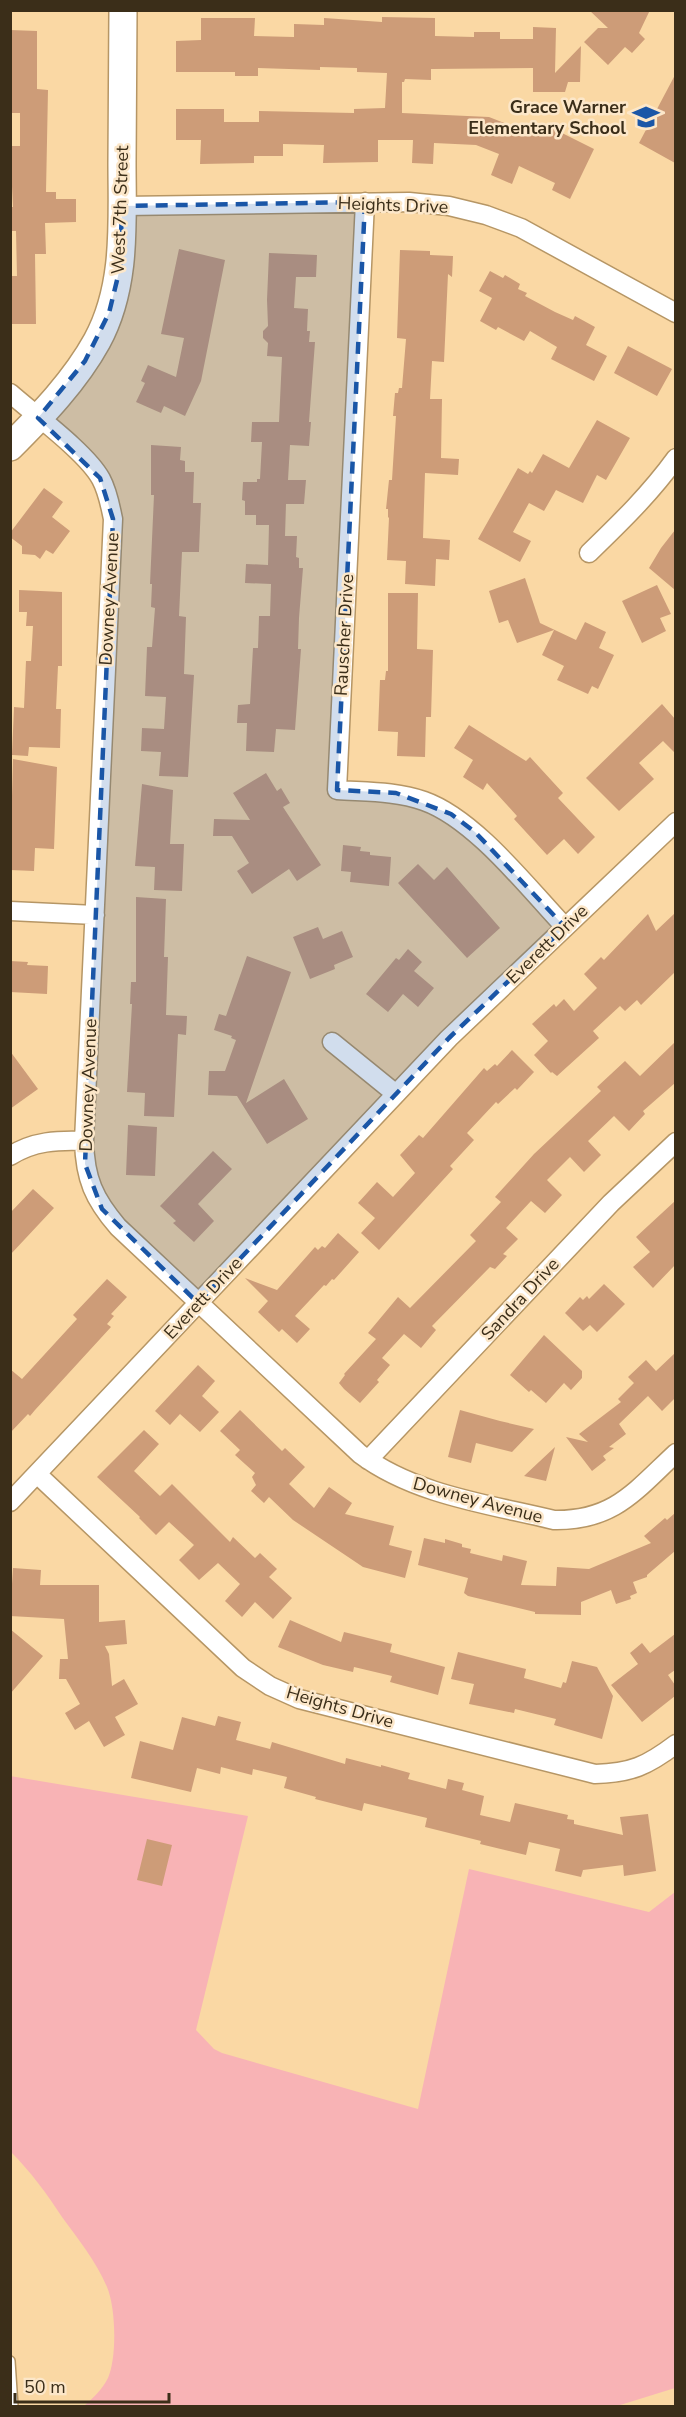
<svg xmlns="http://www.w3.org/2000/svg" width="686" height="2417" font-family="'Nunito Sans',sans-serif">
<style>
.green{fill:#f8b3b5}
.building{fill:#cd9c78}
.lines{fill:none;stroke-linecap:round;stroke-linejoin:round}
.lane-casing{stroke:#b69665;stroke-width:12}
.street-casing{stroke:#b69665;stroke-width:21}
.secondary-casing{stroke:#b69665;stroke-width:30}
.lane{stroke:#fff;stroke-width:9}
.street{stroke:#fff;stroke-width:18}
.secondary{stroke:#fff;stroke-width:27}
.marked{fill:#1a56a7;fill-opacity:0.2;stroke:#1a56a7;stroke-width:4.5;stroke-dasharray:12 8;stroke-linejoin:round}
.labels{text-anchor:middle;stroke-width:5;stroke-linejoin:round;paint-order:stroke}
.poi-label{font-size:18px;font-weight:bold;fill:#3b2e19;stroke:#fce7c9;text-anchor:end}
.street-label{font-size:18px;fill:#3b2e19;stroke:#fce7c9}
</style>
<rect width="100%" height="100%" fill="#fad8a4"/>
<!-- green -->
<path class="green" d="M10,1776l238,40 -52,214 18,19 8,4 196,56 51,-240 180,43 26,-20v496l-58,18h-533c9,-8 18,-16 24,-28 9,-20 8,-70 -1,-91 -11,-26 -29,-48 -45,-70 -15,-23 -32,-46 -51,-65z"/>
<!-- building -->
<path class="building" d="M589,10h61l-11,23 6,6 -13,14 -7,-6 -17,18 -24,-23 14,-14h10z
M382,17l53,1v18l39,1v-5h26v7h33v-12l23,1 -1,45 26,-27 -1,36h-12l-3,10h-32v-24l-102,1v11l-26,-1 -1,3h-2v31l87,4 49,19 4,-13 52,26 -24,50 -18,-9 3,-7 -36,-17 -7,18 -21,-9 8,-21 -23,-9 -42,-2 -1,21 -21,-1 1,-23h-35v22l-55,1 1,-18 -41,-1v12h-29v7l-54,1 1,-24h-25v-31h48v13h35v-11l95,2v-4l31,-1 2,-35 -30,-1v-4l-37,-1v3l-62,-2v8h-23v-4h-59v-31l25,-1v-22h54l-1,18 40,1v-13l30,1v-7l58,4z
M10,30l27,1v58l11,1 -2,102h10v7h20v23l-31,1 1,31h-11l1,70h-26v-48h7l-1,-45h-6v-24h3l-3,-61h10v-33h-10z
M675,75v88l-36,-20z
M179,249l46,11 -24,121 -16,35 -21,-10 -3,7 -25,-11 9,-19 -4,-2 7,-16 28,12 8,-39 -23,-4z
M400,250l30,1v4l23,1 -1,21 -4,-3 -4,88 -12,-1 -2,38h12l-1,59 18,1 -1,16 -33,-2 -2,65 27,2 -1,20 -13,-1 -1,27 -30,-2 1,-23 -19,-1 2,-42 -1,-1v-8h-2l3,-29h3l4,-64h-3l2,-23h3l1,-5h3l4,-49 -9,-1z
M269,253l48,2 -1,22h-20l-2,31 14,1 -1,22h3l-1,11h6l-6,80h2l-2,24 -19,-1 -2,35h18l-2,24h-18l-1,32h12l-1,21 3,1v10h4l-4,50 -1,31h3l-6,81 -19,-1 -2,23 -28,-1 1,-28h-10l1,-18 12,-1 3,-56h5l1,-32h11l1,-32 -26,-1 1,-19 22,1 1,-40h-13v-10h-11v-14l-3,-1 1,-18h14v-3h3l2,-37h-11l1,-20h27l3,-65 -15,-1 1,-13 -5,-5v-7l5,-5 -1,-26z
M490,271l13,7 2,-3 15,9 -2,5 9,4 -2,3 30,16 18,8 2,-4 20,11 -9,18 21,11 -13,25 -43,-22 6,-12 -27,-16 -6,10 -26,-14 -2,3 -16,-9 12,-23 -13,-7z
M628,346l44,23 -15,27 -43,-23z
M597,420l33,18 -24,42 -9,-5 -14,28 -27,-13 -12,21 -15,-8 -16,29 18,9 -11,21 -42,-23 40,-71 10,6 2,-3 2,2 11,-19 26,14z
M151,445l30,2 -1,13 5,1v11h9l-1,31h8l-2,49h-17l-3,64 7,1 -2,57 10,1 -6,102 -29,-1 2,-24 -20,-1 1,-23 22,1 2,-32 -21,-1 2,-49h5l3,-39 -4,-1 1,-23h-2l4,-89h-3z
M44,488l19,14 -11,15 18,14 -17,23 -7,-4 -6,9 -5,-4 -13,-1v-8l-12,-9v-4z
M675,530v60l-26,-22 12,-20z
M525,578l15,45 36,17 9,-18 21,10 -7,16 15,7 -16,34 -6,-3 -4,8 -31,-14 7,-14 -22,-11 12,-25 -37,13 -9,-23 -9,3 -10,-32z
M657,585l14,29 -11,4 6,13 -24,12 -20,-42z
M19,590l43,2v74h-4l-2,43h5l-1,39 -31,-1 -1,9 -16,-1 2,-48 10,1 2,-47h5l2,-35h-7l1,-14h-8z
M388,593h30l-1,56 16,1 -2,67h-5l-1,40 -28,-1 1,-24 -20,-1 2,-51h5l1,-9h2z
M662,704l13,15v34l-12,-12 -24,22 15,16 -35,32 -33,-33z
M469,725l57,36 4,-4 33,36 -5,5 37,39 -17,17 -14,-15 -17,16 -33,-36 3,-3 -30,-33 -4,7 -20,-13 10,-17 -19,-12z
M13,759l44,8 -3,82 -19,-1 -1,23 -24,-1z
M266,773l11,18 4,-3 9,15 -7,4 38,58 -24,16 -8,-12 -37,25 -15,-23 12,-8 -17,-27h-19l1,-17 36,1 -17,-27z
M142,784l31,6 -3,54h14l-2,47 -28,-1 1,-23 -20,-1z
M343,845l18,2 -1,4 10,1v3l21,2 -2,29 -39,-4 1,-10 -10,-1z
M418,864l16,16 13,-13 53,61 -33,30 -69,-75z
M136,897l30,2 -2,58h4l-2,58 21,1 -1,19 -8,-1 -4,83 -30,-1 1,-23 -18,-1 5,-88h-2l1,-22h5z
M675,913v59l-34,33 -4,-5 -12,11 -5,-5 -27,25 6,7 -42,38 -5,-4 -1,1 -17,-18 14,-14 -16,-17 22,-20 2,3 8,-8 10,12 23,-23 -13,-14 17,-17 3,3 44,-46 8,17z
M318,927l5,12 19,-8 11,26 -19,8 1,4 -25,10 -17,-42z
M408,949l14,13 -8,9 20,17 -16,19 -15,-13 -15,18 -22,-18 30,-36 3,2z
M247,956l44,16 -45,131 38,-24 24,40 -41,25 -30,-48 -29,-1 1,-24h16l11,-31 -5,-2 1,-2 -18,-6 5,-16 7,2z
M10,961l18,1 -1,3 21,1 -1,28 -37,-2z
M675,1042v41l-32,28 2,3 -16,17 -15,-15 -26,25 13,14 -17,17 -14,-15 -23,23 15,15 -17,18 -14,-12 -25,27 12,11 -15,15 4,2 -12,13 -5,-2 -58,59 4,4 -15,18 -17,-14 -22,24 8,7 -13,15 2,2 -19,21 -16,-14 -5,-6 6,-8 -1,-1 32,-35 -8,-6 30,-36 12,11 66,-67 -6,-6 31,-33 -6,-5 39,-43 67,-63 -4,-4 28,-26 15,15z
M512,1050l22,22 -17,18 -2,-2 -17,16 -2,-2 -29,31 7,7 -24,26 3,3 -74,81 -18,-17 14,-15 -17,-15 19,-21 16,15 22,-24 -15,-18 19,-20 4,3 61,-70 3,3 8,-7 2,2z
M10,1051l28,38 -28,20z
M128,1125l29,2 -2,49 -29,-1z
M213,1151l19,18 -34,35 16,17 -20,21 -21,-19 3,-2 -16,-15z
M33,1189l21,19 -44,47v-42z
M675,1201v64l-22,23 -20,-21 17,-15 -14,-15z
M338,1233l21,19 -25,28 -2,-1 -6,7 -2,-1 -29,31 15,13 -13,14 -15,-14 -3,3 -21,-20 10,-11 -23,-23 32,12 38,-43 3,3 4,-4 3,2z
M107,1279l20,18 -16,17 3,2 -7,8 4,3 -76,83 -5,6 -2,-2 -18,19v-64l12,10 55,-60 -4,-4z
M604,1284l21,20 -28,28 -7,-7 -7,6 -18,-18 15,-16 3,3 4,-4 2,3z
M544,1335l38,36v7l-11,12 -7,-7 -18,20 -15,-13 -2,2 -19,-17z
M675,1353v45l-13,13 -14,-15 -29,28 7,10 -17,13 5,1 -11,8 3,4 -14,11 -26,-34 22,5 -9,-8 42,-32 -3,-3 16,-16 -6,-6 18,-17 10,11z
M198,1365l17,16 -13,15 17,16 -19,20 -20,-18 -10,11 -15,-14z
M240,1410l42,41 3,-3 20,19 -16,17 25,24 15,-21 23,16 -7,11 49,12 -5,19 23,6 -7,27 -42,-11 -70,-47 -24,-23 -5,6 -13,-12 5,-6 -4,-8 3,-4 -20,-18 5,-5 -20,-19z
M460,1410l40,11 34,8 -22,23 -36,-9 -5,20 -23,-6z
M144,1430l15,14 -25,27 26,25 12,-12 58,58 3,-5 22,21 5,-5 17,16 -8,8 23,21 -19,21 -18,-17 -13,15 -17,-16 15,-17 -22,-21 -19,17 -20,-20 15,-15 -25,-23 -13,13 -17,-17 1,-1 -43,-40z
M555,1447l-9,34 -22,-5z
M675,1513v38l-28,24v2l-14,5 4,11 -7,3 1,3 -15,5 -5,-14 -30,12v13l-46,-1v-2l-67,-16 -4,-3 4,-15 -50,-13 6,-27 21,5v-4l17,5v3l9,2 -1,4 32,8 1,-6 24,6 -6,24 35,1 1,-19 32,2 62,-26 -7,-7 21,-18 2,2z
M13,1568l28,2 -1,15h59v37l26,-2 2,24 -22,2 4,8 3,32 12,-7 14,25 -23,13 10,18 -21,12 -15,-26 -14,9 -10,-17 15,-9 -14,-25h-7l1,-20h8l-4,-40 -54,-3z
M290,1620l51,22 3,-10 48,12 -2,8 55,15 -7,28 -48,-13 2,-6 -38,-9 -1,5 -30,-7 -45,-18z
M10,1629l33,27 -33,38z
M675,1634v36l-7,5 7,10v11l-33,26 -31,-37 27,-21 -8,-11 12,-10 8,10z
M458,1652l68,17 -2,9 37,10 2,-6 3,1 6,-22 25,6 16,29 -11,43 -48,-14 2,-6 -41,-10 -1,4 -45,-9 5,-20 -23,-5z
M218,1716l23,6 -5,18 34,9 2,-7 73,22 1,-6 35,9v-2l29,8 -2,6 38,10 2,-10 16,4 -2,7 22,6 -4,19 30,7 5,-19 53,12 -1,4 7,1v4l49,11 -3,-18 28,-3 8,57 -32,5 -1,-11 -40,5 -2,7 -26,-6 5,-22 -31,-7 -3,13 -46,-11 1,-3 -56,-14 2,-9 -63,-15 -2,8 -47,-12 1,-2 -32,-9 3,-11 -34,-8 -1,6 -31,-8 -1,7 -23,-6 -6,24 -60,-14 9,-37 33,9 9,-33 33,9z
M147,1839l25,6 -10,41 -25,-6z"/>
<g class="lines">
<defs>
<path id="lane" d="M10,2361l3,45"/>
<path id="street" d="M365,202l-28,588c29,2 59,1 87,11 51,18 104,87 141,126
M122,206l287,-4 40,4 37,9 35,13 155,85
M10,393c25,22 77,60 91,86 7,13 9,26 12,40l-29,622c1,38 10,58 34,86l242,227c55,41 128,50 194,66 60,1 81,-29 122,-67
M589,553c31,-30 61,-59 87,-95
M10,911l85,4
M332,1042l64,52
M10,1156c23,-15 48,-16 74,-15
M368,1460l243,-257 65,-61
M37,1474l206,194 27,18 29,13 296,75c36,-1 52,-8 81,-30
M10,1502l439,-464 227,-216"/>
<path id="secondary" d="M10,447c32,-32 65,-66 87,-106 30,-55 25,-119 25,-179 0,-51 1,-101 1,-152"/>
</defs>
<!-- lane casing -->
<use href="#lane" class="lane-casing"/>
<!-- street casing -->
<use href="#street" class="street-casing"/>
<!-- secondary casing -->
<use href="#secondary" class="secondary-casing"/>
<!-- lane -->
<use href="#lane" class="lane"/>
<!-- street -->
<use href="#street" class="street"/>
<!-- secondary -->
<use href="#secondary" class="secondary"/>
</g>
<!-- marked area -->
<path class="marked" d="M365,202l-28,588 59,3 55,21 24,18 90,95 -116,111 -251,265 -96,-94 -17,-45 28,-645 -13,-41 -62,-60 47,-57 24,-48 11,-45 2,-62z"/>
<!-- icons -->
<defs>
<symbol id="school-bare" viewBox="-9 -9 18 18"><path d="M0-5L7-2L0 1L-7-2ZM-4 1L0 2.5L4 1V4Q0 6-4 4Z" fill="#1a56a7" stroke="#fce7c9" stroke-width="2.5" paint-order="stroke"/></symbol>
</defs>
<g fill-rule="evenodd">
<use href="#school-bare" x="627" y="98" width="38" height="38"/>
</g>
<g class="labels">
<!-- poi labels -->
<g class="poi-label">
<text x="626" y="113">Grace Warner<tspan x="626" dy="21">Elementary School</tspan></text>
</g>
<!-- street labels -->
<g class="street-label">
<text transform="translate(393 205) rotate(2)" y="6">Heights Drive</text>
<text transform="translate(120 210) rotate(-88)" y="6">West 7th Street</text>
<text transform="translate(109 599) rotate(-87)" y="6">Downey Avenue</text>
<text transform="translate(344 635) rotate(-87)" y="6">Rauscher Drive</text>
<text transform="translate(547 944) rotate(-44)" y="6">Everett Drive</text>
<text transform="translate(88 1085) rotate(-88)" y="6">Downey Avenue</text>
<text transform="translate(203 1298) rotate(-47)" y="6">Everett Drive</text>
<text transform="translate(520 1299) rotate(-47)" y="6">Sandra Drive</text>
<text transform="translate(478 1500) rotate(15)" y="6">Downey Avenue</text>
<text transform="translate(340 1707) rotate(16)" y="6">Heights Drive</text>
</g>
</g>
<!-- border -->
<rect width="686" height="2417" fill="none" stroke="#3b2e19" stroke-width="24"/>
<!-- scale -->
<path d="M15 2393v9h154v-9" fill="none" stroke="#3b2e19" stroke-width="3"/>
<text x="24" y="2393" font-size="18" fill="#3b2e19" stroke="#fce7c9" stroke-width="4.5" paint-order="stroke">50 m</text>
</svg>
